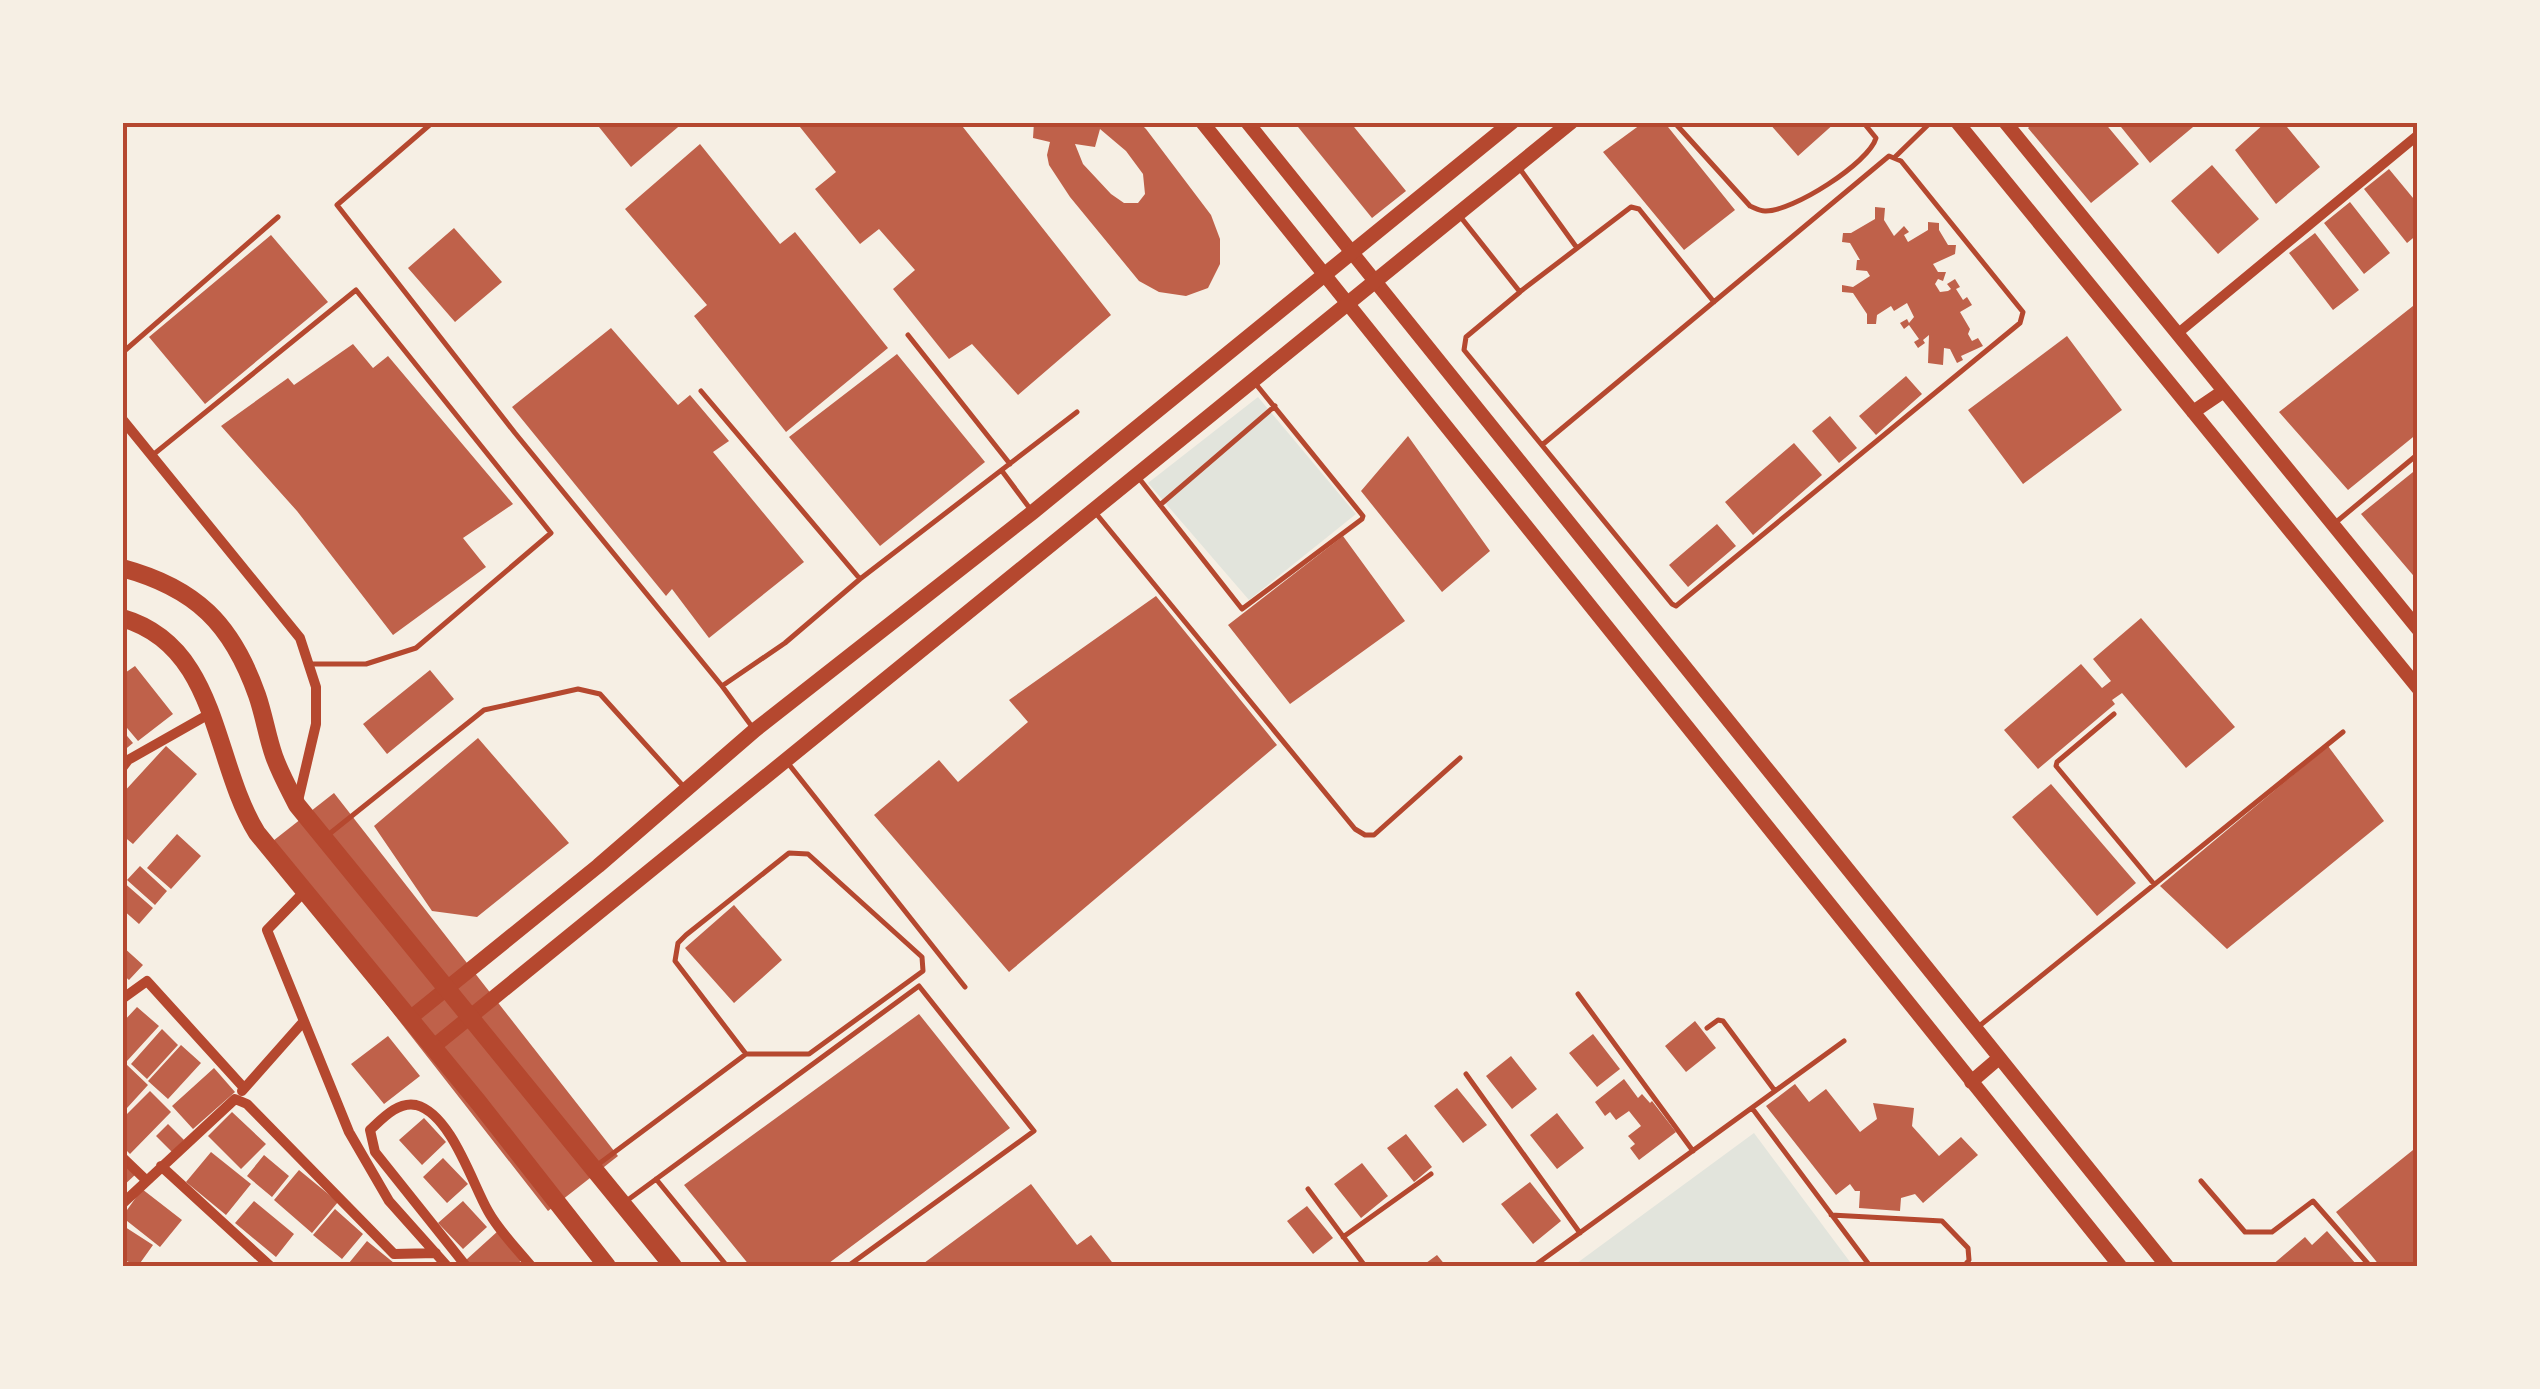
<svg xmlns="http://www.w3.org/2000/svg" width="2540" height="1389" font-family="'Asap Condensed',sans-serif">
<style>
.green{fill:#e2e4dc}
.building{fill:#bf614a;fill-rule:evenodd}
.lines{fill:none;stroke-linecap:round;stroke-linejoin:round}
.service{stroke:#b5482f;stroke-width:5}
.minor{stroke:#b5482f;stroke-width:10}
.tertiary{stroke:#b5482f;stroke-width:14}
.secondary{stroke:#b5482f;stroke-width:15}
.primary{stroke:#b5482f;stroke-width:18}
.neatline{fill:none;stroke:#b5482f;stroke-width:4}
</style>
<rect width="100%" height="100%" fill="#f6efe4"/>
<!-- green -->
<path class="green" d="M1258,397l98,117 -107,86 -101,-117z
M1754,1133l99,133h-280z"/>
<!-- building -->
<path class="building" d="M595,122h89l-53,45z
M796,122h163l152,193 -93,80 -46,-51 -23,15 -56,-70 22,-19 -36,-41 -19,15 -45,-55 21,-17z
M1034,122h105l7,7 65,86 9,24v25l-12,24 -22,8 -27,-4 -20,-11 -69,-84 -21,-32 -2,-10 3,-13 -17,-4zM1100,129l26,22 17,23 2,20 -7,9h-14l-13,-9 -28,-30 -8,-20 20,3z
M1294,122h56l56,69 -34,27z
M1644,122h20l71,88 -51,40 -81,-98z
M1768,122h68l-38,34z
M2034,122h70l35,42 -48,39 -63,-75z
M2117,122h82l-49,41z
M2266,122h17l37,45 -44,37 -41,-54z
M700,144l80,100 15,-12 93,116 -102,84 -92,-116 13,-11 -82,-96z
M2212,165l47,54 -41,35 -47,-53z
M2389,169l29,35v30l-11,9 -43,-54z
M2350,202l40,51 -26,21 -40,-51z
M1875,207l10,1 -1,12 10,16 10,-10 5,6 -5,3 4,7 20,-12v-8l11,1v7l9,15h8l-1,9 -22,10 5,8h8l-3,9 -5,-2 -3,5 5,8 8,-1 3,-2 -4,-5 8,-5 5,8 -4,2 7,11 4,-3 5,8 -12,7 10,17 -2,5 4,7 6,-3 5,8 -22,10 2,4 -6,3 -7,-14 -6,-1 -1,17 -15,-2 1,-28 -6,5 2,3 -7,5 -4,-6 5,-3 -10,-14 -5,4 -4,-6 7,-4 2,4 5,-6 -7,-14 -13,8 -3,-5 -14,9 -1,9h-9v-10l-14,-21 -11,-1v-7l11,2 17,-11 -3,-5 -11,-1 1,-10h3l-10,-17 -8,-1 1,-9h8l24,-14z
M454,228l48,54 -47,40 -47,-54z
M2315,233l44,57 -26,20 -44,-57z
M271,235l57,67 -123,102 -56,-67z
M2418,302v131l-70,57 -69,-78z
M611,328l67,77 12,-10 39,46 -16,11 91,110 -95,76 -37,-49 -6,7 -154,-189z
M2067,336l55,74 -99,74 -55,-74z
M353,344l20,24 15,-12 125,148 -50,34 23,29 -93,68 -96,-124 -76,-85 67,-48 6,7z
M897,354l88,108 -105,84 -91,-109z
M1906,376l16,18 -46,41 -17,-19z
M1830,416l27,32 -18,15 -27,-32z
M1408,436l82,115 -48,41 -81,-101z
M1794,443l28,32 -69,60 -28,-33z
M2418,468v113l-57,-67z
M1717,524l19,22 -48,41 -19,-22z
M1343,536l62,85 -115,83 -62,-79z
M1156,596l121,149 -268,227 -135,-157 65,-55 19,22 70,-60 -19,-22z
M2141,618l94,109 -49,41 -64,-75 -10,7 3,4 -77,65 -34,-39 77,-66 21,24 9,-7 -18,-22z
M135,666l38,48 -35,27 -16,-19v-47z
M430,670l24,29 -67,55 -24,-30z
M122,730l11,13 -11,9z
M478,738l91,105 -92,74 -45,-6 -58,-85z
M166,746l31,28 -64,70 -11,-9v-41z
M2328,746l56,75 -157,128 -67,-63z
M2051,784l85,99 -39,33 -85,-99z
M334,793l284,363 -70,55 -284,-363z
M177,834l24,22 -30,33 -24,-21z
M140,866l27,25 -12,14 -28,-25z
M122,881l31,27 -14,16 -17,-15z
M734,905l48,55 -48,43 -49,-55z
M122,946l21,19 -14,15 -7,-6z
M137,1007l22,19 -32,35 -5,-4v-34z
M919,1014l91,114 -185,138h-75l-66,-81z
M1695,1021l21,27 -30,24 -21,-26z
M162,1029l16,16 -31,34 -16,-15z
M1593,1034l27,35 -23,18 -28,-34z
M388,1036l32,40 -36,28 -33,-40z
M181,1045l20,18 -33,36 -20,-18z
M1511,1056l26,33 -25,20 -26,-33z
M126,1064l22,21 -21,23 -5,-5v-36z
M214,1068l21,24 -42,37 -21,-23z
M1624,1079l14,19 4,-4 8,9 2,-2 24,31 -37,28 -9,-12 5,-4 -7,-8 13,-10 -12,-15 -13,9 -6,-8 -5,4 -10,-14z
M1795,1084l14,18 17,-13 34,43 17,-13 -4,-16 41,5 -2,18 27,30 22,-19 17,18 -55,48 -8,-9 -14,4 -1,13 -41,-3 1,-17h-5l-5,-7 -14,11 -70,-89z
M1457,1088l30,37 -24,18 -29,-37z
M150,1091l21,21 -41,42 -8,-8v-27z
M232,1112l34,32 -25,25 -33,-33z
M1557,1113l27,35 -27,21 -27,-34z
M424,1118l22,24 -24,23 -23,-25z
M168,1124l16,16 -12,12 -16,-16z
M1406,1134l26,33 -18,15 -27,-34z
M2418,1146v120h-38l-44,-54z
M211,1152l40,32 -25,31 -40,-33z
M264,1155l25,21 -17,21 -25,-21z
M443,1158l25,26 -21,19 -24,-26z
M122,1161l14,13 -14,13z
M1362,1163l26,33 -27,22 -27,-34z
M299,1170l39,32 -26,31 -38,-33z
M1530,1182l31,39 -28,23 -32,-40z
M1031,1184l46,61 14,-10 24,31h-195z
M142,1189l40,31 -22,27 -38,-30z
M254,1201l40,33 -18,23 -41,-34z
M463,1201l24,26 -24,22 -25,-26z
M1307,1206l26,32 -20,16 -26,-33z
M335,1209l28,25 -21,25 -29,-24z
M122,1225l31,20 -15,21 -16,-7z
M498,1231l26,27 -9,8h-43l-6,-6z
M2327,1231l29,33 -3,2h-82l34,-29 7,8z
M367,1241l27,22 -2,3h-39l-4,-3z
M1437,1255l9,11h-24z"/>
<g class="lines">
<!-- service -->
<path class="service" d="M433,122l-96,83 178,228 207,253 63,-43 75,-64 217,-167
M1674,122l76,84c5,2 9,5 15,5 27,1 104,-48 111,-73l-13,-16
M1895,157l36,-35
M1520,169l57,79
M1459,215l61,77 -54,45 -2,13 208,254 4,2 344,-283 3,-11 -122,-151 -12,-5 -347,289
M1521,291l110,-84 8,2 75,93
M908,335l102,129
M122,353l156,-136
M701,391l159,188
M154,454l202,-164 195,243 -135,115 -50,16h-55
M1002,471l29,39
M1138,477l104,132 120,-90 1,-3 -108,-133
M1160,505l115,-99
M1094,511l261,318 10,6h9l86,-77
M2335,523l83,-69
M722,686l31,42
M2114,714l-57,48 -1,4 98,118
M787,762l178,225
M328,835l156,-125 94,-21 22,5 84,93
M1578,994l115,157
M1978,1027l365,-295
M1707,1028l11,-8 5,1 52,70
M1466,1074l114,159
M1752,1108l118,158
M596,1166l150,-112 -71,-93 3,-18 8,-8 103,-82 19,1 114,103 1,14 -114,83h-63
M656,1179l71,87
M2201,1181l44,51h27l41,-31 57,65
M1308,1189l57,77
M625,1202l294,-216 115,145 -186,135
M1831,1215l111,6 26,27 1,12 -5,6
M1343,1237l88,-63
M1534,1266l310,-225"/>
<!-- minor -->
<path class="minor" d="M2177,334l241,-199
M122,419l178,219 16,49v37l-19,81
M122,768l6,-8 83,-47
M304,892l-37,38 82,202 40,69 58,65
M122,999l25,-18 97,107
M242,1091l62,-70
M122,1157l24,23
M161,1166l109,100
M122,1204l113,-105 12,5 147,150 42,-1
M466,1266l-91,-114 -5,-22c12,-11 28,-29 46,-25 35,9 56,78 72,106 11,20 29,38 43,55"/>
<!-- tertiary -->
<path class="tertiary" d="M1202,122l918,1144
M1247,122l920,1144
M1957,122l461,566
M2005,122l413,507
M2193,412l31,-21
M1971,1082l28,-24"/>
<!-- secondary -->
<path class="secondary" d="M409,1019l189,-153 157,-136 278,-218 479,-390
M433,1047l1138,-925"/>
<!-- primary -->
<path class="primary" d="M122,568c74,20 110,56 135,127 7,20 10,41 17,61 6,17 15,33 23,49l376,461
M122,618c97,28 90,142 135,215l222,270 128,163"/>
</g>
<!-- border -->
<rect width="2540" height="1389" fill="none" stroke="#f6efe4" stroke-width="250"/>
<rect x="125" y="125" width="2290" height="1139" class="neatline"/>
</svg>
